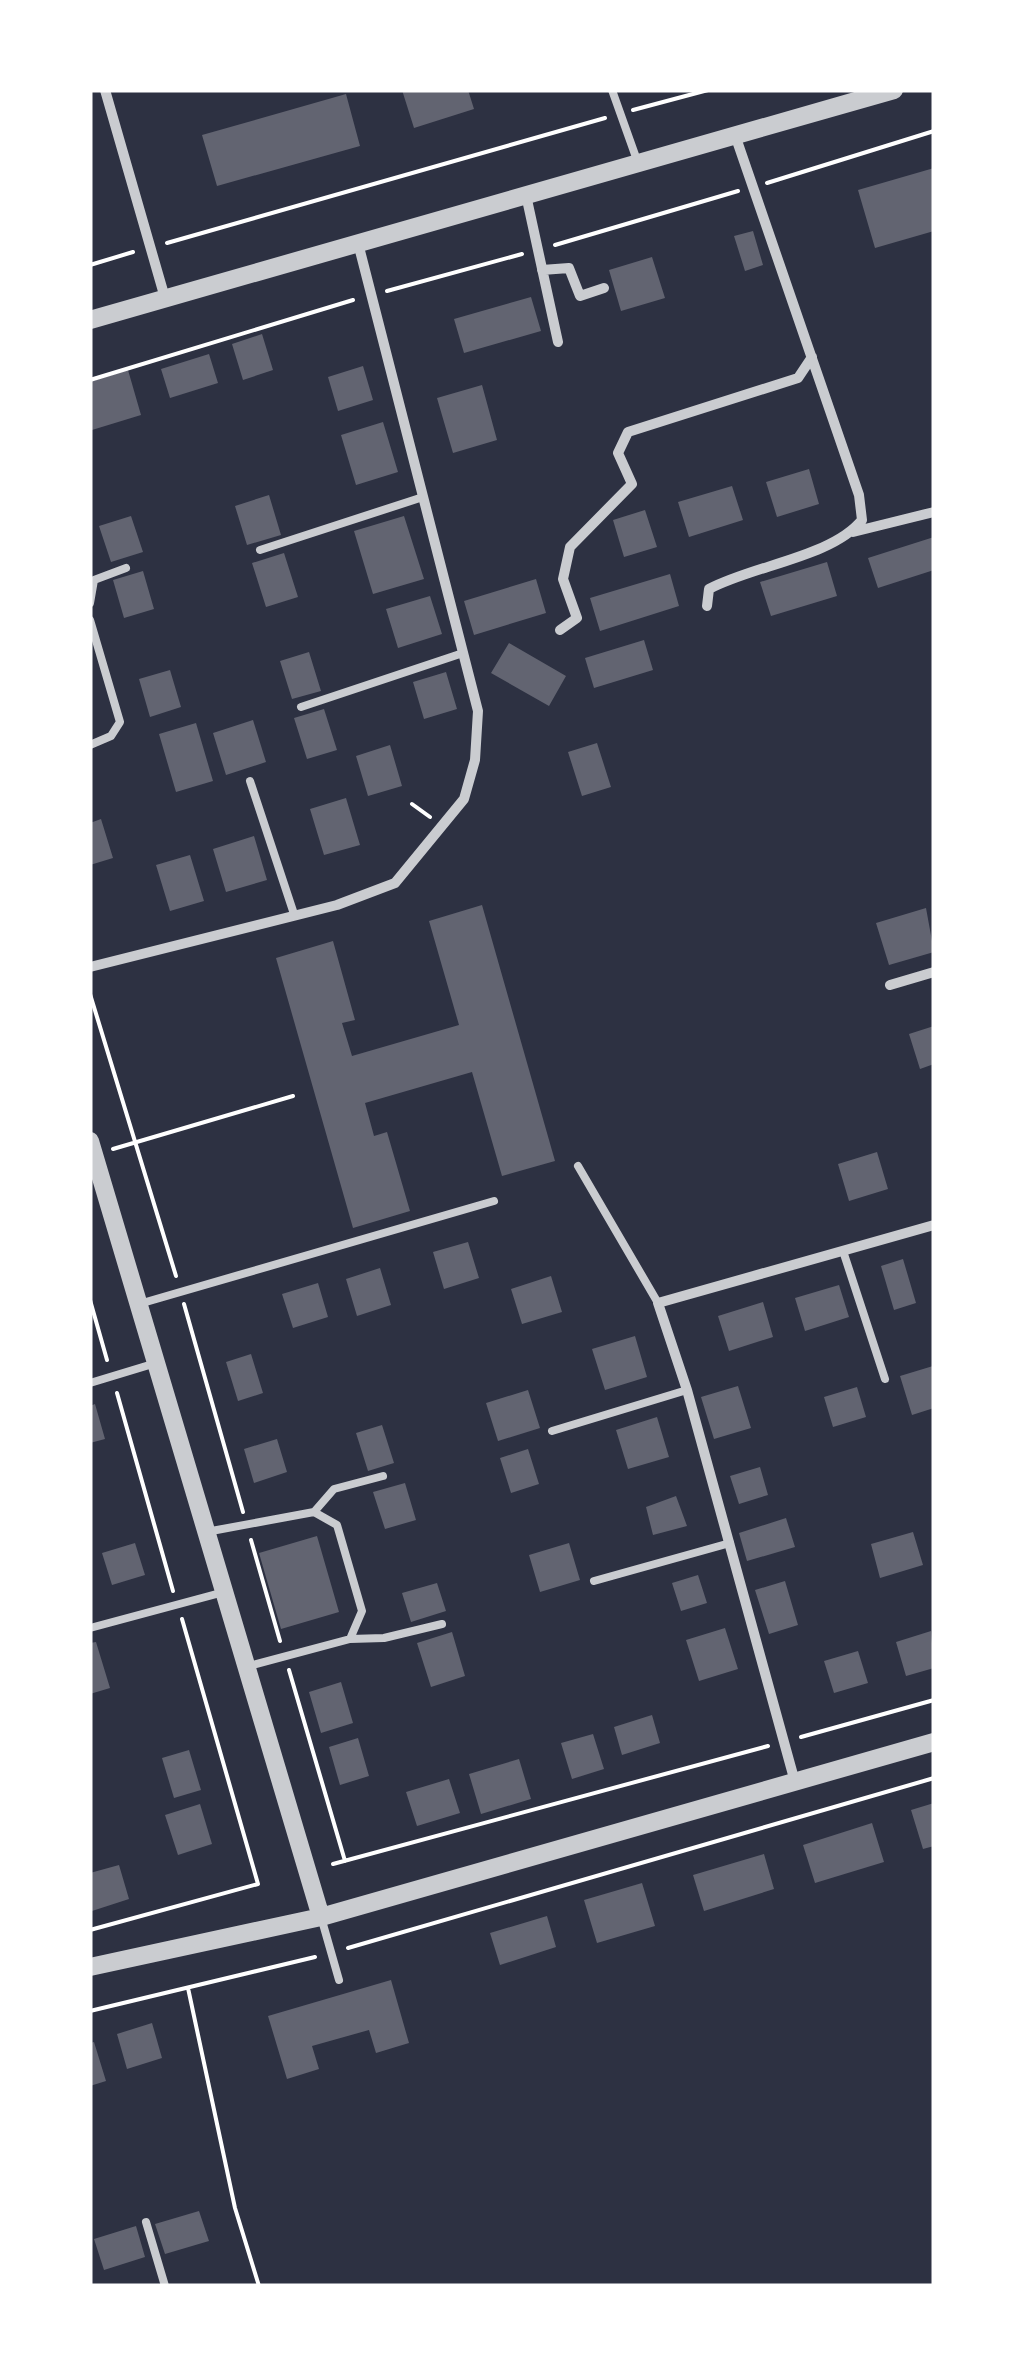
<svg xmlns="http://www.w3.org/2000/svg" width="1024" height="2376" font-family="'PT Sans',sans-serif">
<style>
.building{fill:#626471}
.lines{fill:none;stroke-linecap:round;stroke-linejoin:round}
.path{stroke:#fff;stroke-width:4}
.service{stroke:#caccd0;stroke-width:8}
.minor{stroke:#caccd0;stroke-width:10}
.tertiary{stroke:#caccd0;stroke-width:18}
</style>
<rect width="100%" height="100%" fill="#2d3142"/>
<!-- building -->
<path class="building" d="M402,90h66l6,19 -60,19z
M346,94l14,52 -143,40 -15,-51z
M934,168v63l-59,17 -17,-58z
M753,231l10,34 -18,6 -11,-35z
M652,257l13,41 -44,13 -12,-41z
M531,297l10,34 -77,22 -10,-34z
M262,334l11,36 -30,10 -11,-36z
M209,354l9,29 -48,15 -9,-29z
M363,366l10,34 -35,11 -10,-34z
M128,370l13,45 -49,15 -2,-48z
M482,385l15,55 -44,13 -16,-55z
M383,422l15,50 -42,13 -15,-50z
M809,469l10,35 -42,13 -11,-35z
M732,486l11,34 -54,17 -11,-35z
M269,495l12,40 -34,10 -12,-39z
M645,510l12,37 -33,10 -11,-37z
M131,516l12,36 -32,10 -12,-36z
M404,516l20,63 -51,15 -19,-63z
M934,537v33l-56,18 -10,-30z
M284,553l14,44 -32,10 -14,-44z
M827,562l10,34 -66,20 -11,-34z
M143,571l11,38 -30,9 -11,-38z
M670,574l9,32 -79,25 -10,-33z
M536,579l10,34 -72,22 -10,-34z
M430,596l12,38 -44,14 -12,-39z
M644,640l9,30 -59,18 -9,-30z
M509,643l57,33 -17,30 -58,-33z
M309,652l12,39 -29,8 -12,-38z
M170,670l11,37 -31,10 -11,-38z
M446,672l11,37 -33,10 -11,-37z
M324,709l13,41 -30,9 -13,-41z
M253,720l13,42 -40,13 -13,-42z
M196,723l17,58 -37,11 -17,-58z
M597,743l14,44 -29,9 -14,-44z
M390,745l12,41 -34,10 -12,-40z
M346,798l14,47 -36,10 -14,-46z
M101,819l12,39 -23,7v-42z
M254,836l13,44 -41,12 -13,-43z
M190,855l14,46 -34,10 -14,-46z
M482,905l73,256 -53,15 -30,-104 -107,31 9,33 13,-4 23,79 -57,17 -77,-270 57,-17 22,79 -13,3 10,33 107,-31 -30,-104z
M926,908l8,44 -45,13 -13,-42z
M934,1026v38l-14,5 -11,-35z
M877,1152l11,37 -39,12 -11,-37z
M468,1242l11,36 -35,11 -11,-37z
M903,1259l13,44 -22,7 -13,-44z
M380,1268l11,37 -34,11 -11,-37z
M551,1276l11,36 -40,12 -11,-35z
M318,1283l10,34 -35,11 -11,-34z
M839,1285l10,32 -44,14 -10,-33z
M763,1302l10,35 -44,14 -11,-35z
M635,1336l12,41 -42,13 -13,-41z
M251,1354l12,39 -25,8 -12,-39z
M933,1366l1,42 -22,7 -12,-39z
M738,1386l13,42 -37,11 -13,-42z
M857,1387l9,30 -33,10 -9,-30z
M528,1390l12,38 -42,13 -12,-38z
M95,1404l10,35 -15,4v-37z
M657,1417l12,40 -41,12 -12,-39z
M382,1425l12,38 -26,8 -12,-38z
M277,1439l10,33 -33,11 -10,-34z
M528,1449l11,35 -28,9 -11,-35z
M760,1467l8,28 -29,9 -9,-28z
M405,1483l11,37 -31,9 -12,-37z
M676,1496l11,30 -34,9 -7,-28z
M786,1518l9,29 -48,14 -8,-28z
M913,1532l10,33 -43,13 -9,-34z
M317,1536l22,76 -58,17 -22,-76z
M135,1543l10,32 -33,10 -10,-32z
M569,1543l11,37 -40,12 -11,-37z
M698,1575l9,28 -26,8 -9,-28z
M785,1581l13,44 -29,9 -14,-44z
M437,1583l9,28 -35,11 -9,-29z
M725,1628l13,41 -39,12 -13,-41z
M931,1631l3,37 -28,8 -10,-34z
M452,1632l13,44 -34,11 -14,-44z
M96,1642l14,46 -20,6v-51z
M858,1651l10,32 -34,10 -10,-32z
M341,1682l12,41 -32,10 -12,-41z
M652,1715l8,28 -38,12 -8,-28z
M593,1734l11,35 -32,10 -11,-36z
M358,1738l11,38 -29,9 -11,-38z
M189,1750l12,40 -27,8 -12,-40z
M519,1759l12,40 -50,15 -12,-40z
M449,1779l11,34 -43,13 -11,-34z
M934,1803v43l-11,3 -12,-39z
M200,1804l12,40 -34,11 -13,-40z
M872,1823l12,39 -69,21 -12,-38z
M764,1854l10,35 -70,22 -11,-36z
M119,1865l10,34 -37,12 -2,-38z
M642,1883l13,43 -58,17 -13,-43z
M547,1916l9,31 -56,18 -10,-32z
M391,1980l18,63 -33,10 -7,-23 -57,16 7,23 -32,10 -19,-63z
M152,2023l10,35 -35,11 -10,-35z
M94,2042l12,39 -16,5v-43z
M199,2211l10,30 -44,13 -10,-30z
M136,2226l9,31 -41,13 -10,-31z"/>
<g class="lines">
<!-- path -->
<path class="path" d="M633,110l75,-20
M767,183l167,-52
M167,243l438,-125
M555,245l183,-54
M90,265l43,-13
M387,291l135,-37
M90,380l263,-80
M412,804l18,13
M90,994l86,282
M113,1149l180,-53
M90,1300l17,60
M184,1304l59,208
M117,1393l56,198
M251,1540l29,101
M289,1670l56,191
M801,1737l133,-37
M333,1864l435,-118
M90,1930l168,-46 -76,-265
M348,1948l586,-170
M188,1988l47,220 24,78
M90,2011l225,-54"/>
<!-- service -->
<path class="service" d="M612,90l26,73
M260,550l163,-53
M90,603l4,-23 32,-12
M90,620l30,102 -9,14 -21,9
M301,707l162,-54
M250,781l44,133
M578,1166l80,137
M843,1251l42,128
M139,1304l355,-103
M90,1383l66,-20
M552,1431l135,-41
M314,1512l20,-23 49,-13
M206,1532l108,-20 23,13 25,86 -12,28 -101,27
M594,1581l136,-38
M90,1628l134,-36
M350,1639l34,-1 58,-14
M321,1917l18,63
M146,2222l19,64"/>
<!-- minor -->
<path class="minor" d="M105,90l60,208
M526,195l32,147
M542,270l27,-2 11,28 24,-8
M853,532l81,-20
M707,606l2,-17c45,-24 123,-32 153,-69l-3,-25 -124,-360
M560,630l17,-12 -14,-39 7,-32 62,-63 -14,-31 10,-21 170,-54 14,-21
M90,967l247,-62 58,-22 69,-84 11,-39 3,-49 -120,-468
M890,985l44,-13
M795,1782l-108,-392 -29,-87 276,-78"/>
<!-- tertiary -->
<path class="tertiary" d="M90,320l804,-230
M90,1141l231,776
M90,1967l231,-50 613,-175"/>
</g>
<!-- border -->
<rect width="1024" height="2376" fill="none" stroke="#ffffff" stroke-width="185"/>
</svg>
